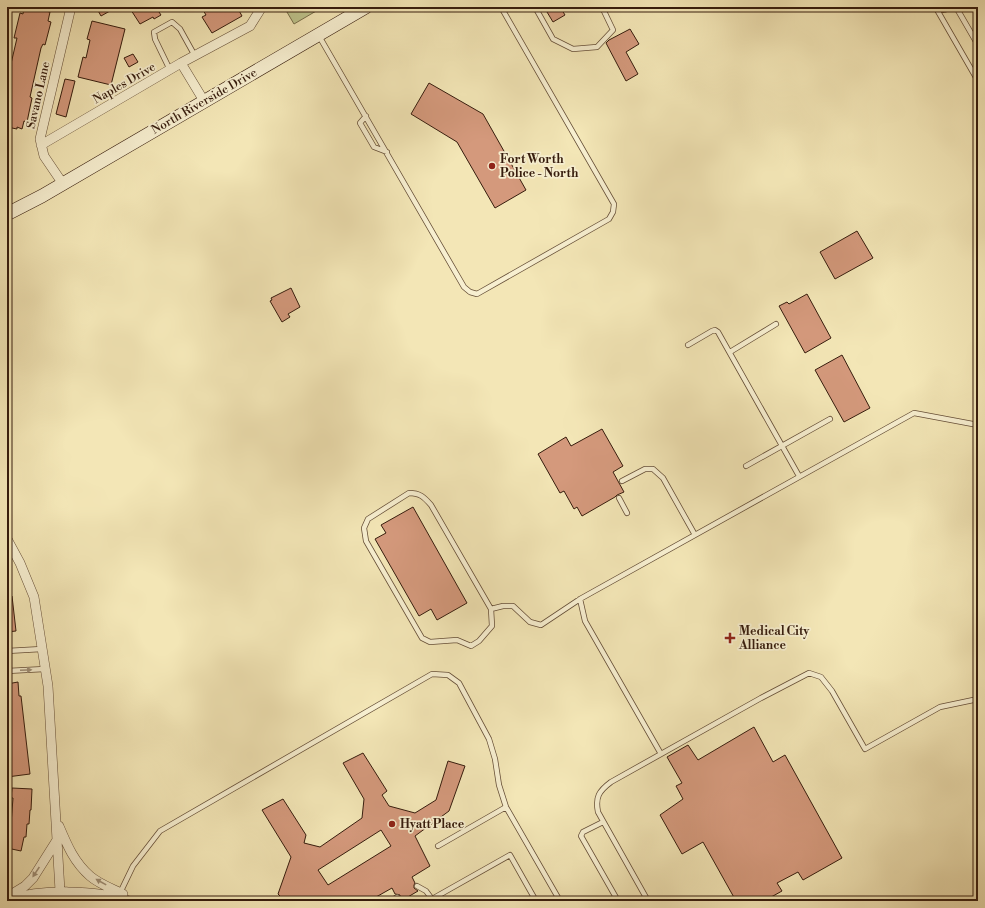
<svg xmlns="http://www.w3.org/2000/svg" width="985" height="908" font-family="'Libre Bodoni',serif">
<style>
.green{fill:#bec48c;stroke:#7a704c}
.building{fill:#d4997c;stroke:#361c0d;fill-rule:evenodd}
.lines{fill:none;stroke-linecap:round;stroke-linejoin:round}
.service-casing{stroke:#654e37;stroke-width:6}
.minor-casing{stroke:#654e37;stroke-width:10}
.secondary-casing{stroke:#361c0d;stroke-width:14}
.service{stroke:#f7efd0;stroke-width:4.5}
.minor{stroke:#f7efd0;stroke-width:9}
.secondary{stroke:#f7efd0;stroke-width:13}
.oneway{fill:#a09078}
.poi-dot{fill:#8f2418;stroke:#f7efd0;stroke-width:1.5}
.labels{text-anchor:middle;stroke-width:3.5;stroke-linejoin:round;paint-order:stroke}
.street-label{font-size:12px;fill:#361c0d;stroke:#f7efd0}
.poi-label{font-size:12px;font-weight:bold;fill:#361c0d;stroke:#f7efd0;text-anchor:start}
</style>
<rect width="100%" height="100%" fill="#f3e6b6"/>
<filter id="stains"><feTurbulence type="fractalNoise" baseFrequency=".005" numOctaves="4"/><feColorMatrix values="0 0 0 0 .2 0 0 0 0 .09 0 0 0 0 .02 0 0 0 .5 -.17"/></filter>
<radialGradient id="worn" r=".72"><stop offset=".6" stop-color="#630" stop-opacity="0"/><stop offset="1" stop-color="#630" stop-opacity=".3"/></radialGradient>
<!-- green -->
<path class="green" d="M284,7h39l-29,17z"/>
<!-- building -->
<path class="building" d="M24,7l26,5 -2,9 3,1 -6,23 -2,-1 -2,4 -11,49 2,1 -5,24 -3,-1 -2,8 -5,-2v2l-10,-2v-46l10,-43h-3l6,-25 3,1z
M96,7h21l-16,9z
M129,7h39l-9,5 2,3 -7,4 -1,-2 -13,7z
M208,7h29l5,9 -30,17 -10,-16 4,-2 -3,-5z
M544,7h16l5,8 -12,7z
M92,21l33,8 -14,56 -33,-8 5,-20 3,1 4,-18 -3,-1z
M630,29l9,15 -13,8 12,22 -12,7 -20,-38 3,-3z
M133,54l5,8 -9,5 -5,-9z
M65,79l10,2 -9,36 -10,-3z
M429,83l54,31 43,76 -31,18 -38,-66 -46,-28z
M857,231l16,27 -38,21 -15,-27z
M291,288l9,19 -12,7 2,3 -8,5 -12,-21 2,-1 -1,-2z
M807,294l24,44 -26,15 -26,-47 8,-4 2,2z
M842,355l28,53 -26,14 -29,-52z
M602,429l21,37 -10,6 11,20 -7,3 -2,2 -33,19 -5,-9 -3,2 -10,-18 -4,2 -22,-39 28,-17 5,9z
M413,507l54,96 -30,17 -6,-11 -12,7 -44,-77 11,-6 -5,-8z
M7,596h5l4,35 -9,1z
M18,682l1,14h2l9,78 -23,3v-93z
M754,727l19,35 12,-7 57,103 -39,22 -5,-8 -21,11 5,8 -18,10h-28l-33,-59 -21,12 -22,-39 23,-16 -7,-13 6,-3 -15,-26 21,-12 10,15z
M363,753l24,38 -5,4 7,11 26,7 21,-13 12,-39 17,5 -16,45 -34,25 15,30 -18,11 3,6 -1,2v3l4,3 -17,10 -2,-1 1,-2v-3l-5,-1 -3,-6 -23,13h-84l-7,-7 13,-37 -29,-47 21,-11 23,36 -2,8 16,4 42,-29 2,-19 -21,-36zM381,830l10,16 -63,39 -10,-15z
M12,788l20,1 -1,21h-1l-1,14h-2l-1,13h-2l-3,14 -14,-3v-12h2l1,-12h1l2,-26h-2z"/>
<g class="lines">
<defs>
<path id="service" d="M535,7l18,32 20,10 24,-2 16,-17 -11,-23
M936,7l8,3 10,-3
M956,7l22,38
M936,8l42,73
M319,36l145,251 6,5 7,2 132,-75 4,-7 1,-8 -113,-197
M170,70l-15,-31 -1,-7 18,-10 8,7 15,27
M366,116l-6,7 14,24 13,5
M688,345l24,-14 3,-1 3,2 81,144
M730,352l46,-28
M746,466l84,-47
M622,481l23,-12h8l10,9 32,57
M409,493c11,0 15,4 22,12l60,104 1,17 -13,15 -8,5 -14,-6 -27,2 -8,-4 -56,-97 -2,-13 4,-9z
M619,498l8,15
M580,599l5,22 76,133
M491,609l12,-3h10l17,16 11,3 39,-26 334,-186 64,12
M7,651l35,-2
M7,671l38,-2
M603,822l-20,10 -2,4 37,65
M438,846l68,-39
M417,886l9,5 6,8 78,-44 26,46
M120,893l13,-27 27,-35 272,-157 16,1 11,8 30,56 6,20 4,26 7,22 54,94
M391,901l6,-4
M648,901l-50,-89c-3,-15 1,-21 13,-30l150,-84 48,-25 12,4 11,14 33,58 75,-42 38,-8"/>
<path id="minor" d="M181,63l23,38
M41,145l140,-82 69,-37 10,-16 -1,-3
M63,184l-19,-28 -4,-17 31,-132
M7,539l13,24 14,34 14,89 12,205
M59,826c8,19 15,36 31,50 9,8 23,13 33,18
M7,897l18,-11 8,-8 24,-38
M7,900c33,-11 90,-11 122,1"/>
<path id="secondary" d="M7,214l35,-18 324,-189"/>
</defs>
<!-- service casing -->
<use href="#service" class="service-casing"/>
<!-- minor casing -->
<use href="#minor" class="minor-casing"/>
<!-- secondary casing -->
<use href="#secondary" class="secondary-casing"/>
<!-- service -->
<use href="#service" class="service"/>
<!-- minor -->
<use href="#minor" class="minor"/>
<!-- secondary -->
<use href="#secondary" class="secondary"/>
</g>
<!-- one-way arrows -->
<defs><path id="oneway-solid" d="M-6-.8H1V-3.2L6.5 0L1 3.2V.8H-6Z"/></defs>
<g class="oneway">
<use href="#oneway-solid" transform="translate(26 670) rotate(-3)"/>
<use href="#oneway-solid" transform="translate(36 872) rotate(124)"/>
<use href="#oneway-solid" transform="translate(101 882) rotate(-151)"/>
</g>
<!-- markers -->
<g class="poi-dot">
<circle cx="492" cy="166" r="4"/>
<path d="M728 632h4v4h4v4h-4v4h-4v-4h-4v-4h4z"/>
<circle cx="392" cy="824" r="4"/>
</g>
<g class="labels">
<!-- street labels -->
<g class="street-label">
<text transform="translate(124 83) rotate(-30)" y="4">Naples Drive</text>
<text transform="translate(38 95) rotate(-77)" y="4">Savano Lane</text>
<text transform="translate(204 101) rotate(-30)" y="4">North Riverside Drive</text>
</g>
<!-- poi labels -->
<g class="poi-label">
<text x="500" y="163">Fort Worth<tspan x="500" dy="14">Police - North</tspan></text>
<text x="739" y="635">Medical City<tspan x="739" dy="14">Alliance</tspan></text>
<text x="400" y="828">Hyatt Place</text>
</g>
</g>
<!-- margin -->
<rect width="985" height="908" fill="none" stroke="#f3e6b6" stroke-width="24"/>
<rect x="8" y="8" width="969" height="892" fill="none" stroke="#361c0d" stroke-width="2"/>
<rect x="12" y="12" width="961" height="884" fill="none" stroke="#361c0d"/>
<rect width="100%" height="100%" filter="url(#stains)"/>
<rect width="100%" height="100%" fill="url(#worn)"/>
</svg>
